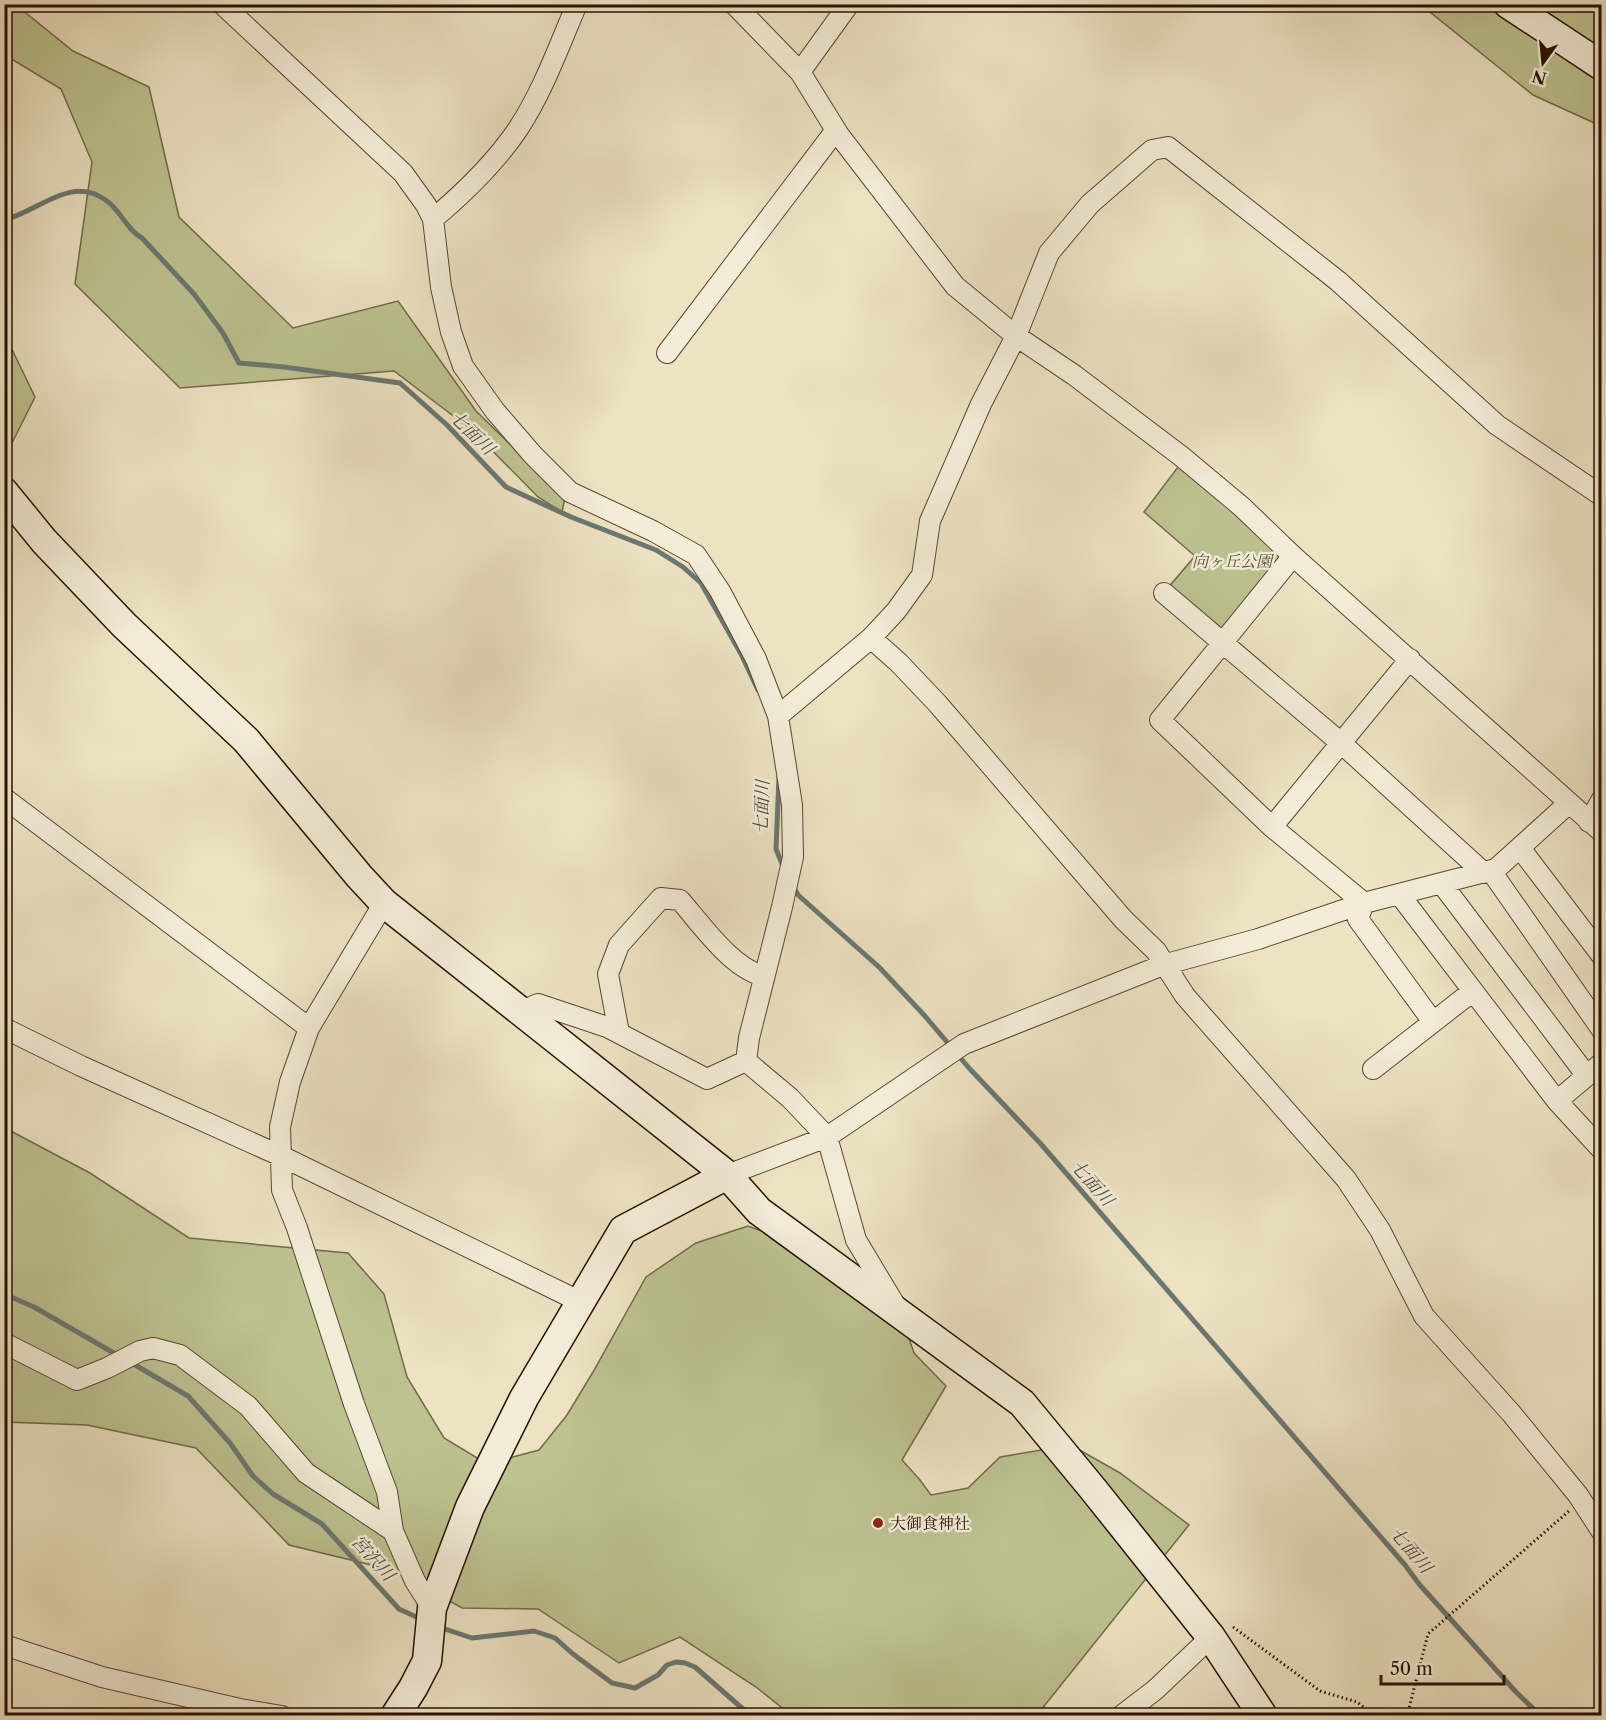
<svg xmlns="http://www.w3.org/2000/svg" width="1606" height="1720" font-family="'Libre Caslon Text','Noto Serif JP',serif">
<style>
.green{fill:#bdc290;stroke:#726a4a;stroke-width:1.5}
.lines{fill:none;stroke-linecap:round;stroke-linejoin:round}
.stream{stroke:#6c7871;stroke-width:5}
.street-casing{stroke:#584633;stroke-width:22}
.secondary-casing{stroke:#271103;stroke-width:31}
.path{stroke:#271103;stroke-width:3;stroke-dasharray:1.5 3;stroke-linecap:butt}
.street{stroke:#f3edd8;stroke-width:20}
.secondary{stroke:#f3edd8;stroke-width:28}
.poi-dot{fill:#8f2418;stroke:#f3edd8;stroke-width:2}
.labels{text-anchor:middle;stroke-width:5;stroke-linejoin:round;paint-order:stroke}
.park-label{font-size:16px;font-style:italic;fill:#5c4f34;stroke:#f3edd8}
.poi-label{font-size:16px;fill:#271103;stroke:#f3edd8;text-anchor:start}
.water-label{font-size:18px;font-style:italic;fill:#4f4d43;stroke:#f3edd8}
</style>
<rect width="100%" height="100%" fill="#ede3c3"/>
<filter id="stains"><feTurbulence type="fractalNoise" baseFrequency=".00333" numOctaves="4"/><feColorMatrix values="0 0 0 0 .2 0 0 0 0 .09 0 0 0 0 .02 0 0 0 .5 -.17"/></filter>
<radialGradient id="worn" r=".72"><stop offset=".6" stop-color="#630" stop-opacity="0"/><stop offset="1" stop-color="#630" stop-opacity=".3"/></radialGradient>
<!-- green -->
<path class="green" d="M5,5h11l57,46 76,36 30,130 114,111 105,-27 78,110 89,87 -3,14 -24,-15 -65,-66 -79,-60 -214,17 -105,-104 17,-122 -31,-73 -56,-34z
M1416,5h168l17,12v109l-68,-31 -102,-82z
M5,335l30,62 -30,60 -1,-122z
M1181,463l102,94 -62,76 -54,-44 28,-33 -51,-44z
M5,1128l85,45 99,65 159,15 36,41 23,83 37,61 43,26 52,-14 28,-35 26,-43 53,-95 50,-34 52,-17 75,28 78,61 13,38 32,33 -44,74 18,20 11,15 37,-7 32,-31 71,-12 49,28 69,52 -152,190h-246l-35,-28 -76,-50 -61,26 -81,-54 -76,-1 -66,-37 -107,-26 -93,-97 -109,-23 -82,-3z"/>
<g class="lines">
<!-- stream -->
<path class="stream" d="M4,220c36,-9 67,-46 103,-19 14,10 19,28 35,37l52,56 29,39 16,30 45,4 116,16 47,42 59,62 65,30 85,33 27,17 18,16 40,71 17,36
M779,777l-3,72 9,22
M792,884l6,11 81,72 45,48 45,53 71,75 365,422 14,19 97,108 25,24
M4,1294l30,13 85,49
M130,1362l58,34 42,47 23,33 20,18 49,30 77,85 24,11
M439,1627l33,11 62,-7 21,7 18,16 39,29 23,5 23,-13 9,-10 9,-3 9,1 10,4 56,49"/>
<defs>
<path id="street" d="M222,4l181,169 23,32 7,14 8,68 10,45 12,34 32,45 38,44 37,37 83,39 43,24 24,36 36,68 22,57 14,89 1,52 -11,50 -33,131 -3,23 44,37 37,39 29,103 39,65
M734,4l66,68 39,63 116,151 61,50 58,39 107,81 61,51 51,49 309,276
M800,72l49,-68
M433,219c31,-26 62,-56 85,-90 25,-38 41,-83 59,-125
M667,353l169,-223
M1293,556l-133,164 112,107 92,76 -6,16 75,103
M1164,593l177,150 143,130
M871,638l28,25 38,40 186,216 33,32 29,45 161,183 34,51 44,86 87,97 67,82 24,37
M778,716l93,-78 25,-27 26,-36 8,-54 51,-117 35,-68 33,-83 41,-49 62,-54 16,-3 170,134 159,144 105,71
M4,798l305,230
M1589,822l13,-23
M1272,827l138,-168
M1520,848l82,108
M1491,871l111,159
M1442,884l145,192
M1399,894l158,207 45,49
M384,903l-75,125 -19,54 -10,45 2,63 15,38 57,176 33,88 6,39 22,50 17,27
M522,1011l16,-7 69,23 100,52 39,-18
M4,1028l77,38 200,90 300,146
M619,1033l-11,-59 11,-29 42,-47 19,2c21,24 52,69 84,76
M1373,1069l100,-78
M1557,1101l45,-38
M727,1175l100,-38 137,-93 199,-79 95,-26 106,-36 132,-34 73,-66
M4,1343l73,37 30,-12 33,-17 13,-3 27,7 68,51 58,67 87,58
M4,1645l98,32 138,32 42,7
M1121,1716l34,-26 56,-53"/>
<path id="secondary" d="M1508,4l94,62
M4,492l40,49 80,84 122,115 113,136 25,27 343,272 32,36 263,192 71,86 118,148 52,79
M395,1716l18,-28 14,-27 5,-53 38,-101 54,-109 99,-168 104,-55"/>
</defs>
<!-- street casing -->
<use href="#street" class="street-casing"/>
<!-- secondary casing -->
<use href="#secondary" class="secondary-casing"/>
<!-- path -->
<path class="path" d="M1233,1627l87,64 37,11 18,14
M1407,1716l21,-82 141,-123"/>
<!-- street -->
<use href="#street" class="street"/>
<!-- secondary -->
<use href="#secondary" class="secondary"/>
</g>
<!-- markers -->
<circle class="poi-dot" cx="878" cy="1523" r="6"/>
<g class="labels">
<!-- park labels -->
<g class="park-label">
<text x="1232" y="567">向ヶ丘公園</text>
</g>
<!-- poi labels -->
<g class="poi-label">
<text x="890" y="1529">大御食神社</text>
</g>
<!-- water labels -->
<g class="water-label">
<text transform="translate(472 433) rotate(44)" y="6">七面川</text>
<text transform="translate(762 807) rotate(-88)" y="6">七面川</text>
<text transform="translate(1092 1183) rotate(49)" y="6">七面川</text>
<text transform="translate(1411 1550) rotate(50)" y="6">七面川</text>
<text transform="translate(373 1558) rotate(48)" y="6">宮沢川</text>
</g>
</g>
<!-- margin -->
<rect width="1606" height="1720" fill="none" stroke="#ede3c3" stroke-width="24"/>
<rect x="6" y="6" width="1594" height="1708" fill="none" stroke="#271103" stroke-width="3"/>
<rect x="12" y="12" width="1582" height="1696" fill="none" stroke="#271103" stroke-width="1.5"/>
<!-- north arrow -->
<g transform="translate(1543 63) rotate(195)" stroke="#f3edd8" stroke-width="4.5" paint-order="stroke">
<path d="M0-4.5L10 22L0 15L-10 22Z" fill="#271103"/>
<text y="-9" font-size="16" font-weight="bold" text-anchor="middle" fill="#271103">N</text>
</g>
<!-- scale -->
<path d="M1381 1675v9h123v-9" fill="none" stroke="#271103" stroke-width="3"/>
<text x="1390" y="1675" font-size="18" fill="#271103" stroke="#f3edd8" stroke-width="4.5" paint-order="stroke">50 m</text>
<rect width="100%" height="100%" filter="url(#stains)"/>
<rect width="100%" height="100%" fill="url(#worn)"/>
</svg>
